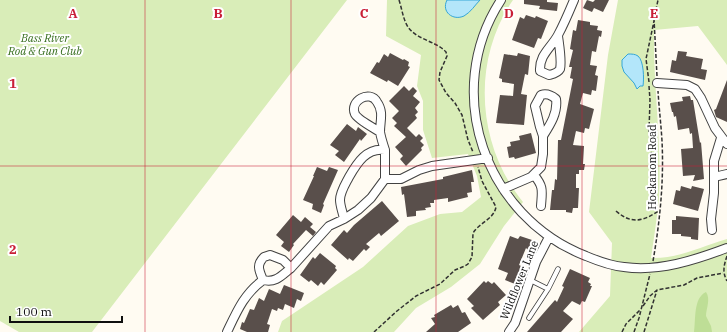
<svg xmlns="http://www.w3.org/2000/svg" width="727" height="332" font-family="'IBM Plex Serif',serif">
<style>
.green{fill:#d9edb8}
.forest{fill:#bede96}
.water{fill:#b3e6fa;stroke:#35a6d6}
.building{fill:#594f4b}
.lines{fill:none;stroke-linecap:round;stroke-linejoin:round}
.lane-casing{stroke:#424242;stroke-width:5.5}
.street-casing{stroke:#424242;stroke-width:10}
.path{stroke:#313131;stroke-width:1.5;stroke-dasharray:4 2;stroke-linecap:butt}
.lane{stroke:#fff;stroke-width:4}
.street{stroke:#fff;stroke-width:8}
.grid{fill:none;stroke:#c91e37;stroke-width:1;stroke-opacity:0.55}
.labels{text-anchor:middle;stroke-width:4;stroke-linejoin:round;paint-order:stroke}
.park-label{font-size:11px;font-style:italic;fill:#346c1b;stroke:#fff}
.street-label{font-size:11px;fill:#0f0f0f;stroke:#fff}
.grid-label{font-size:13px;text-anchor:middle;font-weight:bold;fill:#c91e37;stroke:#fff;stroke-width:4;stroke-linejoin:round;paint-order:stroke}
</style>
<rect width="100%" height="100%" fill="#fffbf2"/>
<!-- green -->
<path class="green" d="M0,0h347l-255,332h-73l-19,-11z
M387,0h126c-42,61 -36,146 10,202l-19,24 -24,38 -29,23 -35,21 -22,24h-116l4,-11 81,-54 45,-41 32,-12 22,-2 19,-15 -4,-21 -9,-22 -36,4 -9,-28v-29l-6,-15 4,-31 -35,-19z
M618,0h109v65l-29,-39 -44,4c-1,56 8,112 5,168 -2,20 -5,40 -8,60 26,1 52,-12 76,-19v93h-148l31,-36 2,-53 -23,-31 19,-157z"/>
<!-- forest -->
<path class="forest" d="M706,292c5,7 0,17 0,24l5,10 1,6h-18c2,-12 -1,-34 12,-40z"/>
<!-- water -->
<path class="water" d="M447,0h33c-5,5 -9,12 -16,16 -11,5 -23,-4 -17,-16z
M628,54c4,0 7,0 10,2 6,5 6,23 5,30h-3l-3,3 -3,-6 -10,-11 -2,-6v-6z"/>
<!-- building -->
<path class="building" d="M524,0h23v2l11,1 -1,8 -18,-2 1,-3 -16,-2z
M587,0l6,2 2,-2h14l-6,12 -9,-4 -2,4 -9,-4z
M526,15l9,3 1,-2 12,5 -7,18 -3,-1 -4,10 -22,-8 8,-23 4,2z
M578,20l12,2v3l8,1 -1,4 5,1 -1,6 -2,-1 -3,16 -4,-1 -2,14 7,1 -2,9 3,1 -2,15 -4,-1 -1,5 -8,-2 -3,11 14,5 -5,20 -4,-1 -1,5 -8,-2 -3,14 11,1 -1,18h2l-1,6h-5v4h-3v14h3l-1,20h-5l-1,5 -6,-1v-2h-16l2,-20h2l1,-11 2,1 1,-40h3l12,-61 -3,-1 2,-11h-3l4,-17 -3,-1 3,-19 3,1z
M678,51l9,1 -1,4 17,3 -2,10 6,1 -2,10 -35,-8 2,-12 4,1z
M390,53l13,7 1,-1 5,3 -1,4 2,1 -12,19 -10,-6 -1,2 -17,-9 7,-11 2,1 5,-9 4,3z
M518,53l12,3 -2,19 -3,-1 -4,20 6,1 -3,30 -28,-2 4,-28 13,1 1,-12 -12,-2v-3l-3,-1 5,-24 13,2z
M727,80v42l-11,-5 -2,-7 2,-1z
M404,86l5,5 4,-4 4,4 -4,5 7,6 -5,6 3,4 -3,3 2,3 -10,10 9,9 3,-3 4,4 -3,3 4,4 -3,3 1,2 -16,16 -6,-7 3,-3 -8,-9 11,-10 -12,-11 3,-3 -5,-5 7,-7 -10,-10z
M690,96l1,4h2l7,43 1,-1 3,37 -11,2 2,-6 -12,1 -2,-27 12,-1 -1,-15 -2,1 -1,-6 -11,2 -2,-14 -2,1 -1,-5h-1l-2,-9 13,-2 -1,-4z
M347,124l9,7 2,-4 9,7 -6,7 -1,-2 -16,23 -9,-7 4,-4 -9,-6z
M531,133l5,20 -21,6 -1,-2 -5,1 -2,-11 4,-1 -1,-4 10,-2 -1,-4z
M317,167l10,4 2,-4 9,3 -15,34 1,1 -3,8 -9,-4 1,-5 -10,-4 11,-24h-1z
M472,170l2,12h-3l1,10 -5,1 1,4 -20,5v-4l-14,2v3h-4l1,4 -6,1 1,2 -10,1v5l-9,1 -3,-23 -2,1 -1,-8 42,-8v-2z
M681,186l10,3 1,-3 12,3 -6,22 -25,-7 3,-14 4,1z
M382,201l17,20 -18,15 -2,-3 -13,11 4,3 -4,4 -2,-2 -11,12 -4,-3 -1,2 -17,-15 13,-15 3,3 7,-8z
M293,215l8,7 4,-5 8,7 -3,3 6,5 -3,4 -7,-6 -13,14 1,1 -5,7 -8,-6 3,-4 -8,-7z
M676,216l23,2 -1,22 -7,-1v-2l-10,-1v-2h-9v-14h4z
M510,236l8,3 2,-3 12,4 -4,10 -2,-2 -7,17 2,1 -6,18 -10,-4 3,-7 -10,-4z
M320,253l16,13 -1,2 2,2 -13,15 -3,-3 -3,4 -7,-6 -2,2 -9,-7 13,-18 2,2z
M570,269l20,9 -2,4 3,2 -1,2h2l-7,16 -3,-1 -2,4 -8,-4 -9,10 10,8 -12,13h-34l28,-32 2,2 7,-15 -2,-1z
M484,281l2,2 2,-2 4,3 2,-2 12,13 -8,7 2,3 -17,15 -12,-12 3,-2 -7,-7z
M284,285l20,8 -3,8 -4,-2 -3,9 -9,-4 -2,6 -5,-2 -1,3 -5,-2 -5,15 3,1 -2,7h-21l-7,-3 2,-7 2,1 6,-14 4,1 5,-12 5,3 5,-12 11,5z
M451,305l2,3 5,-3 4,8 3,-1 6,11 -13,9h-32l9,-8 -4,-6 4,-1 -1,-2z"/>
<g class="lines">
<defs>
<path id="lane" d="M548,289l10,-20
M529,318l19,-29 -18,-9"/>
<path id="street" d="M501,0c-60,92 -16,217 85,256 12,5 25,10 38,11 35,5 71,-7 103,-19
M558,36c1,8 4,25 2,33 -2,4 -7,5 -11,6l-9,-4c-1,-16 11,-23 18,-36 6,-11 11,-23 16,-35
M657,83l30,2 8,4 6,9 14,30 12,16
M534,175c10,12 8,16 7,31
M714,177l13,-3
M385,179h16l18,-9 13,-4 56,-8
M503,189l28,-12 10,-10 2,-13v-18l-3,-9 -5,-21 6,-11c6,-2 10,0 15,4 2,14 -6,26 -13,37
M344,219l14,-9 13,-12 14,-19v-29
M712,230l-1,-11 3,-26v-32l7,-23
M270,255l13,5 8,8c-10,8 -15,15 -28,12 -4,-10 -7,-15 1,-23z
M291,268l38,-42 15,-7c-1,-6 -4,-13 -4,-19 0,-8 6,-17 9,-23 8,-14 18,-30 36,-27 -2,-6 -4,-12 -5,-18 0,-11 4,-20 -3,-30 -7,-13 -28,-1 -22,12 3,6 19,14 25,18
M227,332c10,-21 17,-38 36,-52
M509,332l6,-9 21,-61 13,-25"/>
</defs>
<!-- lane casing -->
<use href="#lane" class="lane-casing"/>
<!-- street casing -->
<use href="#street" class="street-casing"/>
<!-- path -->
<path class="path" d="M399,0c3,9 4,19 9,27 9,13 28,14 38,25l1,4 -7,16 -1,8 7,13 9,10 7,12 6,25 5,12
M657,76l-3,-57 4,-19
M649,82l-3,-23 8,-38
M649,86l1,14 -1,31 3,27
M616,211c16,14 28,10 44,-1
M727,256c-3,9 -5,16 0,25
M653,261c7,-40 11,-80 9,-120 -1,-17 -3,-33 -4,-50
M643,306l7,-10 7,-6 27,-5 13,-7 26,-5
M374,332l23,-21 19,-15 24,-12 15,-14 10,-4 3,-2 4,-7 1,-24c6,-10 21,-14 23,-26l-14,-26 -4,-14
M622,332l4,-8 15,-15
M634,332l5,-14 11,-44
M644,332l13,-42"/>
<!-- lane -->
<use href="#lane" class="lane"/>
<!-- street -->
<use href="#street" class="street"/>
</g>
<!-- grid -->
<path class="grid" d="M145,0v332M291,0v332M436,0v332M582,0v332M0,166h727"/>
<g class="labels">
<!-- park labels -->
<g class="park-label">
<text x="45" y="42">Bass River<tspan x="45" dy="13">Rod &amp; Gun Club</tspan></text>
</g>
<!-- street labels -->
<g class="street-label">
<text transform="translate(652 167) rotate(-90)" y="4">Hockanom Road</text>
<text transform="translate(519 280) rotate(-68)" y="4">Wildflower Lane</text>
</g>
</g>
<g class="grid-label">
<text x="73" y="18">A</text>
<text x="218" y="18">B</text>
<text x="364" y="18">C</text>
<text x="509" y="18">D</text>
<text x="654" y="18">E</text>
<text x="13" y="88">1</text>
<text x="13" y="254">2</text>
</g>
<!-- scale -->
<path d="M10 316v6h112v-6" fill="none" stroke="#0f0f0f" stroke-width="2"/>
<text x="16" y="316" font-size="12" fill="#0f0f0f" stroke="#ffffff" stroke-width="3" paint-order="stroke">100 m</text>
</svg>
